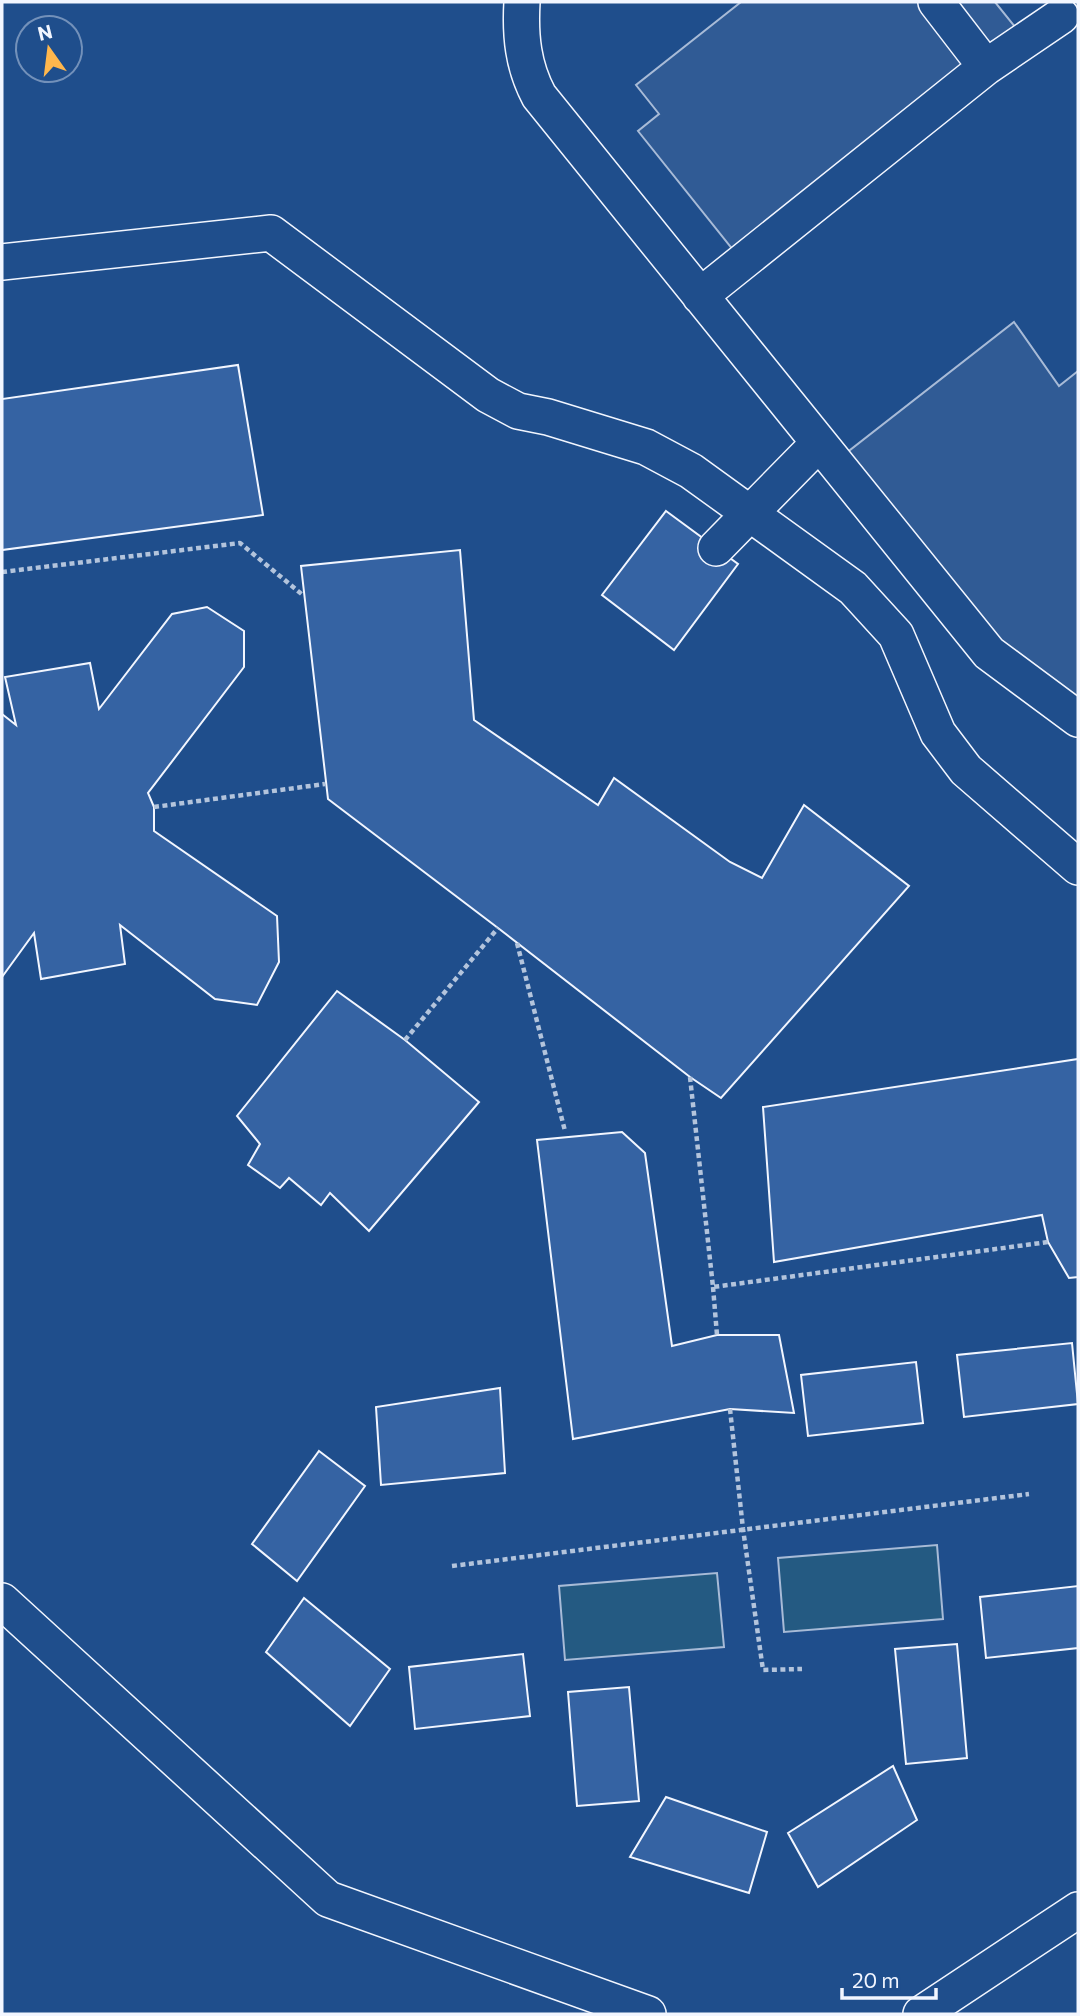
<svg xmlns="http://www.w3.org/2000/svg" width="1080" height="2016" font-family="Commissioner,sans-serif">
<style>
.green{fill:#245a82;stroke:#a8bbd7;stroke-width:2}
.parking{fill:#305b95;stroke:#a8bbd7;stroke-width:2}
.building{fill:#3563a3;stroke:#f2f6ff;stroke-width:2}
.lines{fill:none;stroke-linecap:round;stroke-linejoin:round}
.minor-casing{stroke:#f2f6ff;stroke-width:38}
.path{stroke:#b3c4dc;stroke-width:4.5;stroke-dasharray:5 3.5;stroke-linecap:butt}
.minor{stroke:#1f4e8c;stroke-width:35}
</style>
<rect width="100%" height="100%" fill="#1f4e8c"/>
<!-- green -->
<path class="green" d="M937,1545l6,74 -159,13 -6,-74z
M717,1573l7,74 -159,13 -6,-74z"/>
<!-- parking -->
<path class="parking" d="M741,2h254l21,26 -282,223 -96,-120 21,-17 -23,-29z
M1014,322l45,64 19,-15v329l-78,-57 -155,-189z"/>
<!-- building -->
<path class="building" d="M238,365l25,150 -261,35v-151z
M666,511l72,53 -64,86 -72,-55z
M460,550l14,170 124,85 16,-27 116,84 32,16 42,-73 105,81 -188,212 -31,-21 -192,-149 -170,-129 -27,-233z
M207,607l37,24v36l-96,126 6,14v24l123,85 2,46 -22,43 -42,-6 -95,-74 5,39 -84,15 -7,-46 -32,44v-263l14,11 -11,-48 85,-14 9,46 73,-95z
M337,991l68,49 74,62 -110,129 -39,-38 -9,12 -32,-27 -9,10 -32,-23 12,-21 -23,-28z
M1078,1059v218l-9,1 -21,-36 -6,-27 -268,47 -11,-155z
M622,1132l23,21 27,193 45,-11h62l15,78 -64,-4 -157,30 -36,-299z
M1072,1343l6,61 -114,13 -7,-62z
M916,1362l7,61 -115,13 -7,-61z
M500,1388l5,85 -124,12 -5,-78z
M319,1451l46,35 -68,95 -45,-37z
M1078,1586v62l-92,10 -6,-61z
M304,1598l86,71 -40,57 -84,-74z
M957,1644l10,114 -61,6 -11,-115z
M523,1654l7,62 -115,13 -6,-62z
M629,1687l10,114 -62,5 -9,-114z
M893,1766l24,54 -99,67 -30,-54z
M666,1797l101,35 -18,61 -119,-36z"/>
<g class="lines">
<defs>
<path id="minor" d="M522,2c-2,34 1,64 17,94l450,557 89,66
M936,2l50,65
M2,262l269,-29 217,162 30,16 30,6 98,30 45,24 162,117 43,47 42,98 28,37 112,97
M700,296l286,-229 75,-51
M716,548l103,-105
M2,1601l326,298 320,115
M921,2014l157,-104"/>
</defs>
<!-- minor casing -->
<use href="#minor" class="minor-casing"/>
<!-- path -->
<path class="path" d="M2,572l238,-29 64,53
M154,807l171,-23
M517,943l48,188
M405,1040l93,-112
M690,1077l23,210 335,-45
M713,1287l4,48
M730,1409l13,120 20,141 39,-1
M452,1566l577,-72"/>
<!-- minor -->
<use href="#minor" class="minor"/>
</g>
<!-- border -->
<rect width="1080" height="2016" fill="none" stroke="#f2f6ff" stroke-width="7"/>
<!-- north arrow -->
<g transform="translate(49 49) rotate(346)"><circle r="33" fill="#1f4e8c" stroke="#7391ba" stroke-width="2"/>
<path d="M0-5L12 26L0 18L-12 26Z" fill="#ffb74d"/>
<text y="-10" font-size="19" font-weight="bold" text-anchor="middle" fill="#f2f6ff">N</text>
</g>
<!-- scale -->
<path d="M842 1988v10h94v-10" fill="none" stroke="#f2f6ff" stroke-width="3.5"/>
<text x="852" y="1988" font-size="21" fill="#f2f6ff" stroke="#1f4e8c" stroke-width="5" paint-order="stroke">20 m</text>
</svg>
